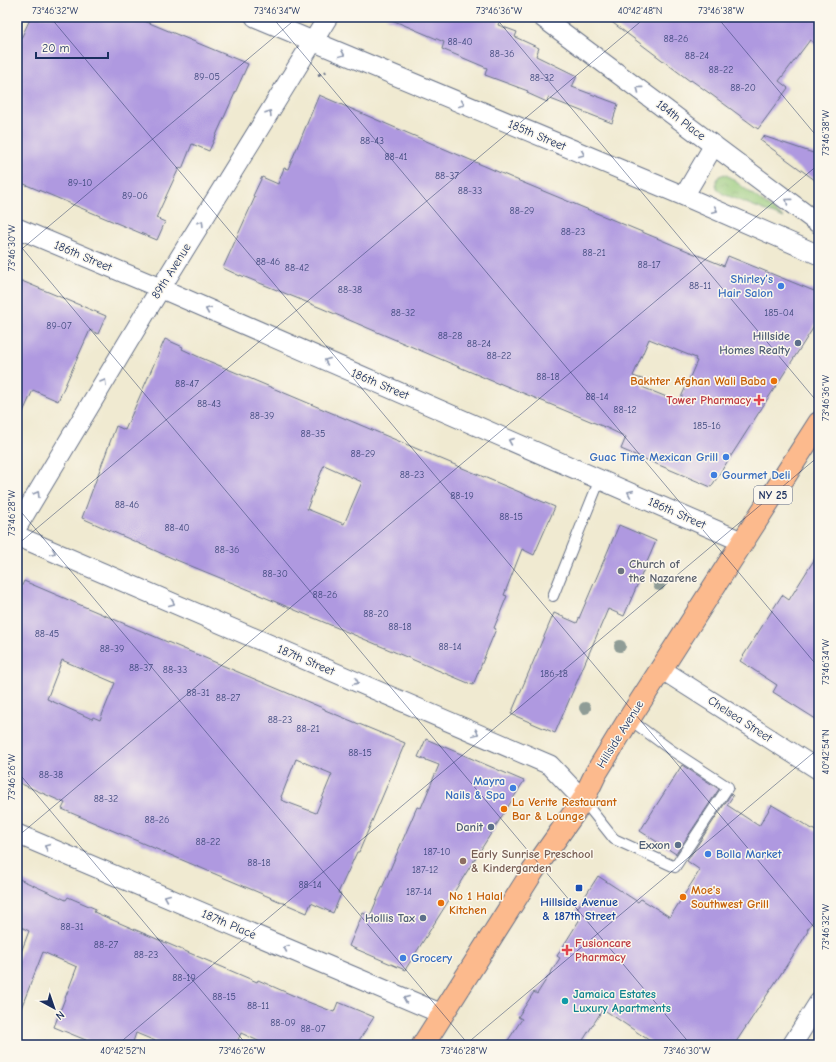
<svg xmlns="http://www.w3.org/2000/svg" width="836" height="1062" font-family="'Comic Neue',sans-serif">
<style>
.park{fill:url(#park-crowns);stroke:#587c6c}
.building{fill:#af99e0;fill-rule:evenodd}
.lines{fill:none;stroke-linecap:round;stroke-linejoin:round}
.lane-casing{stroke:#667086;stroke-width:12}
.street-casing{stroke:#667086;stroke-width:21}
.primary-casing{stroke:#667086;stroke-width:24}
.path{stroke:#667086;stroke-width:2.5;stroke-dasharray:3 3;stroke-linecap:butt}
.lane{stroke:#fff;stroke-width:10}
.street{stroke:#fff;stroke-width:19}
.primary{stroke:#fcba8d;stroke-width:22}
.tree{fill:#8f9c96}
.oneway{stroke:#8d97ae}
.ticks{fill:none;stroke:#1b2f5e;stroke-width:1;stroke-opacity:0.45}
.shop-dot{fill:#3f7fe0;stroke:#fbf7ec;stroke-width:1.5}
.service-dot{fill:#5c6f8a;stroke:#fbf7ec;stroke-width:1.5}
.food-dot{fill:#e8710a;stroke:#fbf7ec;stroke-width:1.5}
.health-dot{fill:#e0444e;stroke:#fbf7ec;stroke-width:1.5}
.worship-dot{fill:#6b7280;stroke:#fbf7ec;stroke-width:1.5}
.education-dot{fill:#8d6e63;stroke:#fbf7ec;stroke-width:1.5}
.transit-dot{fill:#1a4fb4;stroke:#fbf7ec;stroke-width:1.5}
.culture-dot{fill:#0f9aa8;stroke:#fbf7ec;stroke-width:1.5}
.labels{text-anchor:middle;stroke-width:3;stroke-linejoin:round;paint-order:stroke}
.number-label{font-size:10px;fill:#404a7e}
.shield{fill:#fbf7ec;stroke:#5e6b89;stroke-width:1}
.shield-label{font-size:11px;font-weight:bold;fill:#1b2f5e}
.street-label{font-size:12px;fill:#1b2f5e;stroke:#fbf7ec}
.shop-label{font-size:12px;font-weight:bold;fill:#366cbe;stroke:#fbf7ec;text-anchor:end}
.service-label{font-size:12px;font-weight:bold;fill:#4e5e75;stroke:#fbf7ec;text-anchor:end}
.food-label{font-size:12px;font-weight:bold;fill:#c56008;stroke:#fbf7ec;text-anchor:start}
.health-label{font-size:12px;font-weight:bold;fill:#be3a42;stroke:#fbf7ec;text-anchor:end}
.worship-label{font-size:12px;font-weight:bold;fill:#5b616d;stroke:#fbf7ec;text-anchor:start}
.education-label{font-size:12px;font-weight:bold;fill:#785e54;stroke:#fbf7ec;text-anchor:start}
.transit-label{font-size:12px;font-weight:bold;fill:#164399;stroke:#fbf7ec}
.culture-label{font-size:12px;font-weight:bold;fill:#0d838f;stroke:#fbf7ec;text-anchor:start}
.neatline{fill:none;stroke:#1b2f5e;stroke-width:1.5}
.ticks-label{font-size:10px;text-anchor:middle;fill:#1b2f5e}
</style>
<defs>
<pattern id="park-crowns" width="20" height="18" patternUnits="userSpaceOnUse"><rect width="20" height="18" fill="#96c979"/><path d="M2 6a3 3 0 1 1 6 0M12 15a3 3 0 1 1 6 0" fill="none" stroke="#7aa466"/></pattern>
</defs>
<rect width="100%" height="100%" fill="#fbf7ec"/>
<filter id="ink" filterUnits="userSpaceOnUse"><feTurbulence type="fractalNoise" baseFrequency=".025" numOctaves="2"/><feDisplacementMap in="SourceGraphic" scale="8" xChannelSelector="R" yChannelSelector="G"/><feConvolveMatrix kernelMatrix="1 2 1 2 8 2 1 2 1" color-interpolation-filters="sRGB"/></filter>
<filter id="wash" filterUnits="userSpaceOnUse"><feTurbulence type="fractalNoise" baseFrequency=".012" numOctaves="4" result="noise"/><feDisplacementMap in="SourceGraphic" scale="16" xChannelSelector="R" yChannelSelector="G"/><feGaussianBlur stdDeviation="0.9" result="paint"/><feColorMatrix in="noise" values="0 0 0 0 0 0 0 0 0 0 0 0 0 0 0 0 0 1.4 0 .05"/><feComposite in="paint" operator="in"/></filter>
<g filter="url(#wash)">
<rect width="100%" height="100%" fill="#f0ead1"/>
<!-- park -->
<path class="park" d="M725,174l6,4 53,40 -61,-24c-7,-5 -9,-9 -4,-18z"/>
<g id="blocks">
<!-- building -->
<path class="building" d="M31,17h104l113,47 -39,87 -17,-7 -10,25 -3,-1 -23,50 9,4 -8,18 -140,-59v-134z
M385,17h116l-3,8 19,7 -2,5 24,11 -3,8 41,20 -5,11 46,17 -6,19 -64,-25 -1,4 -20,-9 1,-2 -43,-16 2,-7 -45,-19 2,-7z
M605,17h214v30l-9,-7 -31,41 9,7 -30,41 -46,-34 -21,-15 -1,1z
M319,95l205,88 200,83 4,-10 91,37v26l-108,168 -90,-38 5,-12 -19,-9 -108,-45v1l-178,-76 -81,-33v1l-17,-8 32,-71 -2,-1 9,-19 16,7 6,-16 4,1zM649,339l47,19 -1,2 2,1 -18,41 -37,-15 3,-7 -12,-4z
M763,136l56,19v28l-59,-43z
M17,279l89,37 -8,18 -8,-4 -32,71 -25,-11 -16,35z
M165,339l18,8 -1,2 17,8 356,150 -21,48 -12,-6 -18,46 3,1 -13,32 2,1 -23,56 -216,-91v-1l-83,-34 -92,-41 34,-92 9,4zM324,465l38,17 -18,42 -37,-15z
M619,525l37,16 -32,75 -16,-7 -53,124 -44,-19 43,-101 23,10z
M819,552v169l-46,-29 4,-7 -37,-24 42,-66 7,5z
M24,581l301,128v1l80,33 -46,109h-2l-19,41 3,1 -8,19 -22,-10 -4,10 -245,-104 3,-6 -48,-21v-186zM62,660l53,23 -15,37 -7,-3 -1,2 -45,-20zM296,759l36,15 -16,39 -35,-13 1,-2 -1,-1z
M426,739l98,42 -119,189 -56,-24 14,-33 7,3 47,-109 4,1 18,-43 -21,-8z
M682,765l37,24 -43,65 -36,-23z
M731,794l2,2 -6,9 32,21 13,-21 47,28v79l-12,18 1,1 -10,17 -64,97h-78l-53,-36 -23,36h-75l17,-26 -4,-2 16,-25 3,2 23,-36 -3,-2 23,-37 -7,-4 25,-39 40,26 3,-3 29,18 30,-47 -13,-9z
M17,878l49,22 2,-3 28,12 -2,3 163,70 1,-2 50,22 26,10 4,-10 36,15 -18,28h-89l-26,-12 -5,12h-71l-29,-12 -4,12h-34l-44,-18 23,-60 -34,-15 -25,64 -1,-1v-52l12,-32 -12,-6z"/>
</g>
</g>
<g filter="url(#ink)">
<use href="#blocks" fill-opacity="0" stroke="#667086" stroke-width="1"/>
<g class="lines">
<defs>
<path id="lane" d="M553,596l47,-117
M583,800l31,39 61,28 53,-80 -57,-37 -42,-31"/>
<path id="street" d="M255,17l429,179 135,59
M542,17l277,207
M684,196l30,-51
M17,228l143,60 583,254
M17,527l129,-215 182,-295
M17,536l533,229 33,35
M661,669l158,101
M17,834l425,180
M792,1045l27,-43"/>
<path id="primary" d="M423,1045l110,-174 50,-71 13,-27 33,-54 190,-296"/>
</defs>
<!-- lane casing -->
<use href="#lane" class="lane-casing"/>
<!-- street casing -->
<use href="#street" class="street-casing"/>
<!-- primary casing -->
<use href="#primary" class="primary-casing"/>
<!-- path -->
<path class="path" d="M318,75l10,-4"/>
<!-- lane -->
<use href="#lane" class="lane"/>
<!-- street -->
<use href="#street" class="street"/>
<!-- primary -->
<use href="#primary" class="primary"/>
</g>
<!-- trees -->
<g class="tree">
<circle cx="659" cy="585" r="6"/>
<circle cx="620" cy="646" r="6"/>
<circle cx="585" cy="708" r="6"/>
</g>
<!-- one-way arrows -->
<defs><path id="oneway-chevron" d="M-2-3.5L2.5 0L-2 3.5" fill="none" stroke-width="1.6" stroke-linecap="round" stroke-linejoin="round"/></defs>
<g class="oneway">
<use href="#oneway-chevron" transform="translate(342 54) rotate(23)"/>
<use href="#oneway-chevron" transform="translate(639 89) rotate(-143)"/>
<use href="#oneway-chevron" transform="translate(462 104) rotate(23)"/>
<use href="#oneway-chevron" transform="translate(269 113) rotate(-58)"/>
<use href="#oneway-chevron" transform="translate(582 154) rotate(23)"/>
<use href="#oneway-chevron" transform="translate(788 201) rotate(-143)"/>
<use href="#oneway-chevron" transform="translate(715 210) rotate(24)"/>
<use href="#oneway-chevron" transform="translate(201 223) rotate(-58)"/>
<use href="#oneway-chevron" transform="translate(208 310) rotate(-157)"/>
<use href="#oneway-chevron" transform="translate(327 361) rotate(-157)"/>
<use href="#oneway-chevron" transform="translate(104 382) rotate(-59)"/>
<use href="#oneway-chevron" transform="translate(511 441) rotate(-157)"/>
<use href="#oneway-chevron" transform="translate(630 493) rotate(-156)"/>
<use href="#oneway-chevron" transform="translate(37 494) rotate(-59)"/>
<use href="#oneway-chevron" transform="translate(53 552) rotate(23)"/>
<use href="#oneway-chevron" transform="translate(172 603) rotate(23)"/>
<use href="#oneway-chevron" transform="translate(356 682) rotate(23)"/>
<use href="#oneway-chevron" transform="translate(476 733) rotate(23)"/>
<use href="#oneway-chevron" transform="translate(47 847) rotate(-157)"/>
<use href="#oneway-chevron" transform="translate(167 897) rotate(-157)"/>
<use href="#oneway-chevron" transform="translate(286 948) rotate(-157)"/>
<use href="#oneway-chevron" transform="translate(406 999) rotate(-157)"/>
</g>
</g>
<!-- ticks -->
<path class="ticks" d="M50,17l769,916M272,17l547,651M495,17l324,387M717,17l102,122M17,242l674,803M17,253l281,-236M17,507l452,538M17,545l629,-528M17,771l230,274M17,837l802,-673M17,1036l7,9M117,1045l702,-589M465,1045l354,-297M813,1045l6,-5"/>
<!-- markers -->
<g class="shop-dot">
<circle cx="781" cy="286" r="4"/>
<circle cx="726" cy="457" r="4"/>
<circle cx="714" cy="475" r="4"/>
<circle cx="513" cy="788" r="4"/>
<circle cx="708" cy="854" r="4"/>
<circle cx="403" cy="958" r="4"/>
</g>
<g class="service-dot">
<circle cx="798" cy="343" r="4"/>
<circle cx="491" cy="827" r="4"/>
<circle cx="678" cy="845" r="4"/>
<circle cx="423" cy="918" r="4"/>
</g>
<g class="food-dot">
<circle cx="774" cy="381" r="4"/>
<circle cx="504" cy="809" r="4"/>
<circle cx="683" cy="897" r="4"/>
<circle cx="441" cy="903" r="4"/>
</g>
<g class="health-dot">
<path d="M757 394h4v4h4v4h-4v4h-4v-4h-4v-4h4z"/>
<path d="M565 944h4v4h4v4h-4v4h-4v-4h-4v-4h4z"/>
</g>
<circle class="worship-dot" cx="621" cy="571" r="4"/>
<circle class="education-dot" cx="463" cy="861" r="4"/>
<rect class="transit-dot" x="575" y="884" width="8" height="8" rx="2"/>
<circle class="culture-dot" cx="565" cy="1001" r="4"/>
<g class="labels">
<!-- number labels -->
<g class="number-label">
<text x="676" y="42">88-26</text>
<text x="460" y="45">88-40</text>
<text x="502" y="57">88-36</text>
<text x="697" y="59">88-24</text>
<text x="721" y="73">88-22</text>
<text x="207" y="80">89-05</text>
<text x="542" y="81">88-32</text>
<text x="743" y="91">88-20</text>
<text x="372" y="144">88-43</text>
<text x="396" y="160">88-41</text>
<text x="447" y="179">88-37</text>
<text x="80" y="186">89-10</text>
<text x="470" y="194">88-33</text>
<text x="135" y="199">89-06</text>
<text x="522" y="214">88-29</text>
<text x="573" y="235">88-23</text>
<text x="594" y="256">88-21</text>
<text x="268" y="265">88-46</text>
<text x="649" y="268">88-17</text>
<text x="297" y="271">88-42</text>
<text x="700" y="289">88-11</text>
<text x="350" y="293">88-38</text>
<text x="403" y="316">88-32</text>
<text x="779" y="316">185-04</text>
<text x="59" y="329">89-07</text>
<text x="450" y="339">88-28</text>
<text x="479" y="347">88-24</text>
<text x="499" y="359">88-22</text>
<text x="548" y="380">88-18</text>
<text x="187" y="387">88-47</text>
<text x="597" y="400">88-14</text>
<text x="209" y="407">88-43</text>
<text x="625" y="413">88-12</text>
<text x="262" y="419">88-39</text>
<text x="707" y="429">185-16</text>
<text x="313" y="437">88-35</text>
<text x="363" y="457">88-29</text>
<text x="412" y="478">88-23</text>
<text x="462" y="499">88-19</text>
<text x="127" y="508">88-46</text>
<text x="511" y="520">88-15</text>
<text x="177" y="531">88-40</text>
<text x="227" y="553">88-36</text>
<text x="275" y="577">88-30</text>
<text x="325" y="598">88-26</text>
<text x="376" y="617">88-20</text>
<text x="400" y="630">88-18</text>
<text x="47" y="637">88-45</text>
<text x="450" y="650">88-14</text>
<text x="112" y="652">88-39</text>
<text x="141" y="671">88-37</text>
<text x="175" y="673">88-33</text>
<text x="554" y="677">186-18</text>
<text x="198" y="696">88-31</text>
<text x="228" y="701">88-27</text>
<text x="280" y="723">88-23</text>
<text x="308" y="732">88-21</text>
<text x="360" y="756">88-15</text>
<text x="51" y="778">88-38</text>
<text x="106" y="802">88-32</text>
<text x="157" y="823">88-26</text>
<text x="208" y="845">88-22</text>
<text x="437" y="855">187-10</text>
<text x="259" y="866">88-18</text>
<text x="425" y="873">187-12</text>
<text x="310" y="888">88-14</text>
<text x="419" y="895">187-14</text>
<text x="72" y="930">88-31</text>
<text x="106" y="948">88-27</text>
<text x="146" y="958">88-23</text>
<text x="184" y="981">88-19</text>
<text x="224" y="1000">88-15</text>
<text x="258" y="1009">88-11</text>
<text x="283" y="1026">88-09</text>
<text x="313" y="1032">88-07</text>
</g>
<!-- shield labels -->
<rect class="shield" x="754" y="486" width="38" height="18" rx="3"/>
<g class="shield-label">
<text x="773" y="499">NY 25</text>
</g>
<!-- street labels -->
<g class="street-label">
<text transform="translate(681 120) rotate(37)" y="4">184th Place</text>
<text transform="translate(537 135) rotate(23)" y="4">185th Street</text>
<text transform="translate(83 256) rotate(23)" y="4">186th Street</text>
<text transform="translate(171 271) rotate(-58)" y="4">89th Avenue</text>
<text transform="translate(380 384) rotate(23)" y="4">186th Street</text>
<text transform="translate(677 513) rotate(24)" y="4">186th Street</text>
<text transform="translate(306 660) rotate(23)" y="4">187th Street</text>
<text transform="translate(740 719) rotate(33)" y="4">Chelsea Street</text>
<text transform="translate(620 734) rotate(-58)" y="4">Hillside Avenue</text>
<text transform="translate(229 924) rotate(23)" y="4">187th Place</text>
</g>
<!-- shop labels -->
<g class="shop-label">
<text x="773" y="283">Shirley’s<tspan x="773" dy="14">Hair Salon</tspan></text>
<text x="718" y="461">Guac Time Mexican Grill</text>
<text x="722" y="479" text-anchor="start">Gourmet Deli</text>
<text x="505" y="785">Mayra<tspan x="505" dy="14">Nails &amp; Spa</tspan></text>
<text x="716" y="858" text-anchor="start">Bolla Market</text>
<text x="411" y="962" text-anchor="start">Grocery</text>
</g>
<!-- service labels -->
<g class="service-label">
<text x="790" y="340">Hillside<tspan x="790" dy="14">Homes Realty</tspan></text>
<text x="483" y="831">Danit</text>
<text x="670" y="849">Exxon</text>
<text x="415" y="922">Hollis Tax</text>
</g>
<!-- food labels -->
<g class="food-label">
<text x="766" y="385" text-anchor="end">Bakhter Afghan Wali Baba</text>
<text x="512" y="806">La Verite Restaurant<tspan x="512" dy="14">Bar &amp; Lounge</tspan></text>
<text x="691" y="894">Moe's<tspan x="691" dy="14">Southwest Grill</tspan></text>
<text x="449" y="900">No 1 Halal<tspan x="449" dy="14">Kitchen</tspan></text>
</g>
<!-- health labels -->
<g class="health-label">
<text x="751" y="404">Tower Pharmacy</text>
<text x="575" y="947" text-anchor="start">Fusioncare<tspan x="575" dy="14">Pharmacy</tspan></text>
</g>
<!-- worship labels -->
<g class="worship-label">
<text x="629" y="568">Church of<tspan x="629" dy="14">the Nazarene</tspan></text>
</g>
<!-- education labels -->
<g class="education-label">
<text x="471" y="858">Early Sunrise Preschool<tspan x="471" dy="14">&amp; Kindergarden</tspan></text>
</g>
<!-- transit labels -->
<g class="transit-label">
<text x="579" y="906">Hillside Avenue<tspan x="579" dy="14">&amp; 187th Street</tspan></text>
</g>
<!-- culture labels -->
<g class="culture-label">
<text x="573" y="998">Jamaica Estates<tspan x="573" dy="14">Luxury Apartments</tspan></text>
</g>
</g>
<!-- margin -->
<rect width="836" height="1062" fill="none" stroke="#fbf7ec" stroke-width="44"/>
<!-- north arrow -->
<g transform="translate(54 1008) rotate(140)" stroke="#fbf7ec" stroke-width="3" paint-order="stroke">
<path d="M0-3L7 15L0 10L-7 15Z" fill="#1b2f5e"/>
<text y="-6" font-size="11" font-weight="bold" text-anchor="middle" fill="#1b2f5e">N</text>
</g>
<!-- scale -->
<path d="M36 52v6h72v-6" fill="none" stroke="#1b2f5e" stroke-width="2"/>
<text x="42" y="52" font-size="12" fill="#1b2f5e" stroke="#fbf7ec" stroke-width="3" paint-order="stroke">20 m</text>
<rect x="22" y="22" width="792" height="1018" class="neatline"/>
<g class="ticks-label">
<text x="55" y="14">73°46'32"W</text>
<text x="277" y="14">73°46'34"W</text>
<text x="499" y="14">73°46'36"W</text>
<text x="640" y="14">40°42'48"N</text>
<text x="721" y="14">73°46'38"W</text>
<text transform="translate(825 133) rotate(-90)" y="4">73°46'38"W</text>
<text transform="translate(11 248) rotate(-90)" y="4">73°46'30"W</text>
<text transform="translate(825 398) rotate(-90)" y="4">73°46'36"W</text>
<text transform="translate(11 513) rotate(-90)" y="4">73°46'28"W</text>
<text transform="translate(825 662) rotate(-90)" y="4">73°46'34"W</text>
<text transform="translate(825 752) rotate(-90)" y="4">40°42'54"N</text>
<text transform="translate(11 777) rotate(-90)" y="4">73°46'26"W</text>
<text transform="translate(825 927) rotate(-90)" y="4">73°46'32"W</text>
<text x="123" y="1054">40°42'52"N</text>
<text x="242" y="1054">73°46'26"W</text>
<text x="464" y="1054">73°46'28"W</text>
<text x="687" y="1054">73°46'30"W</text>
</g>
</svg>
